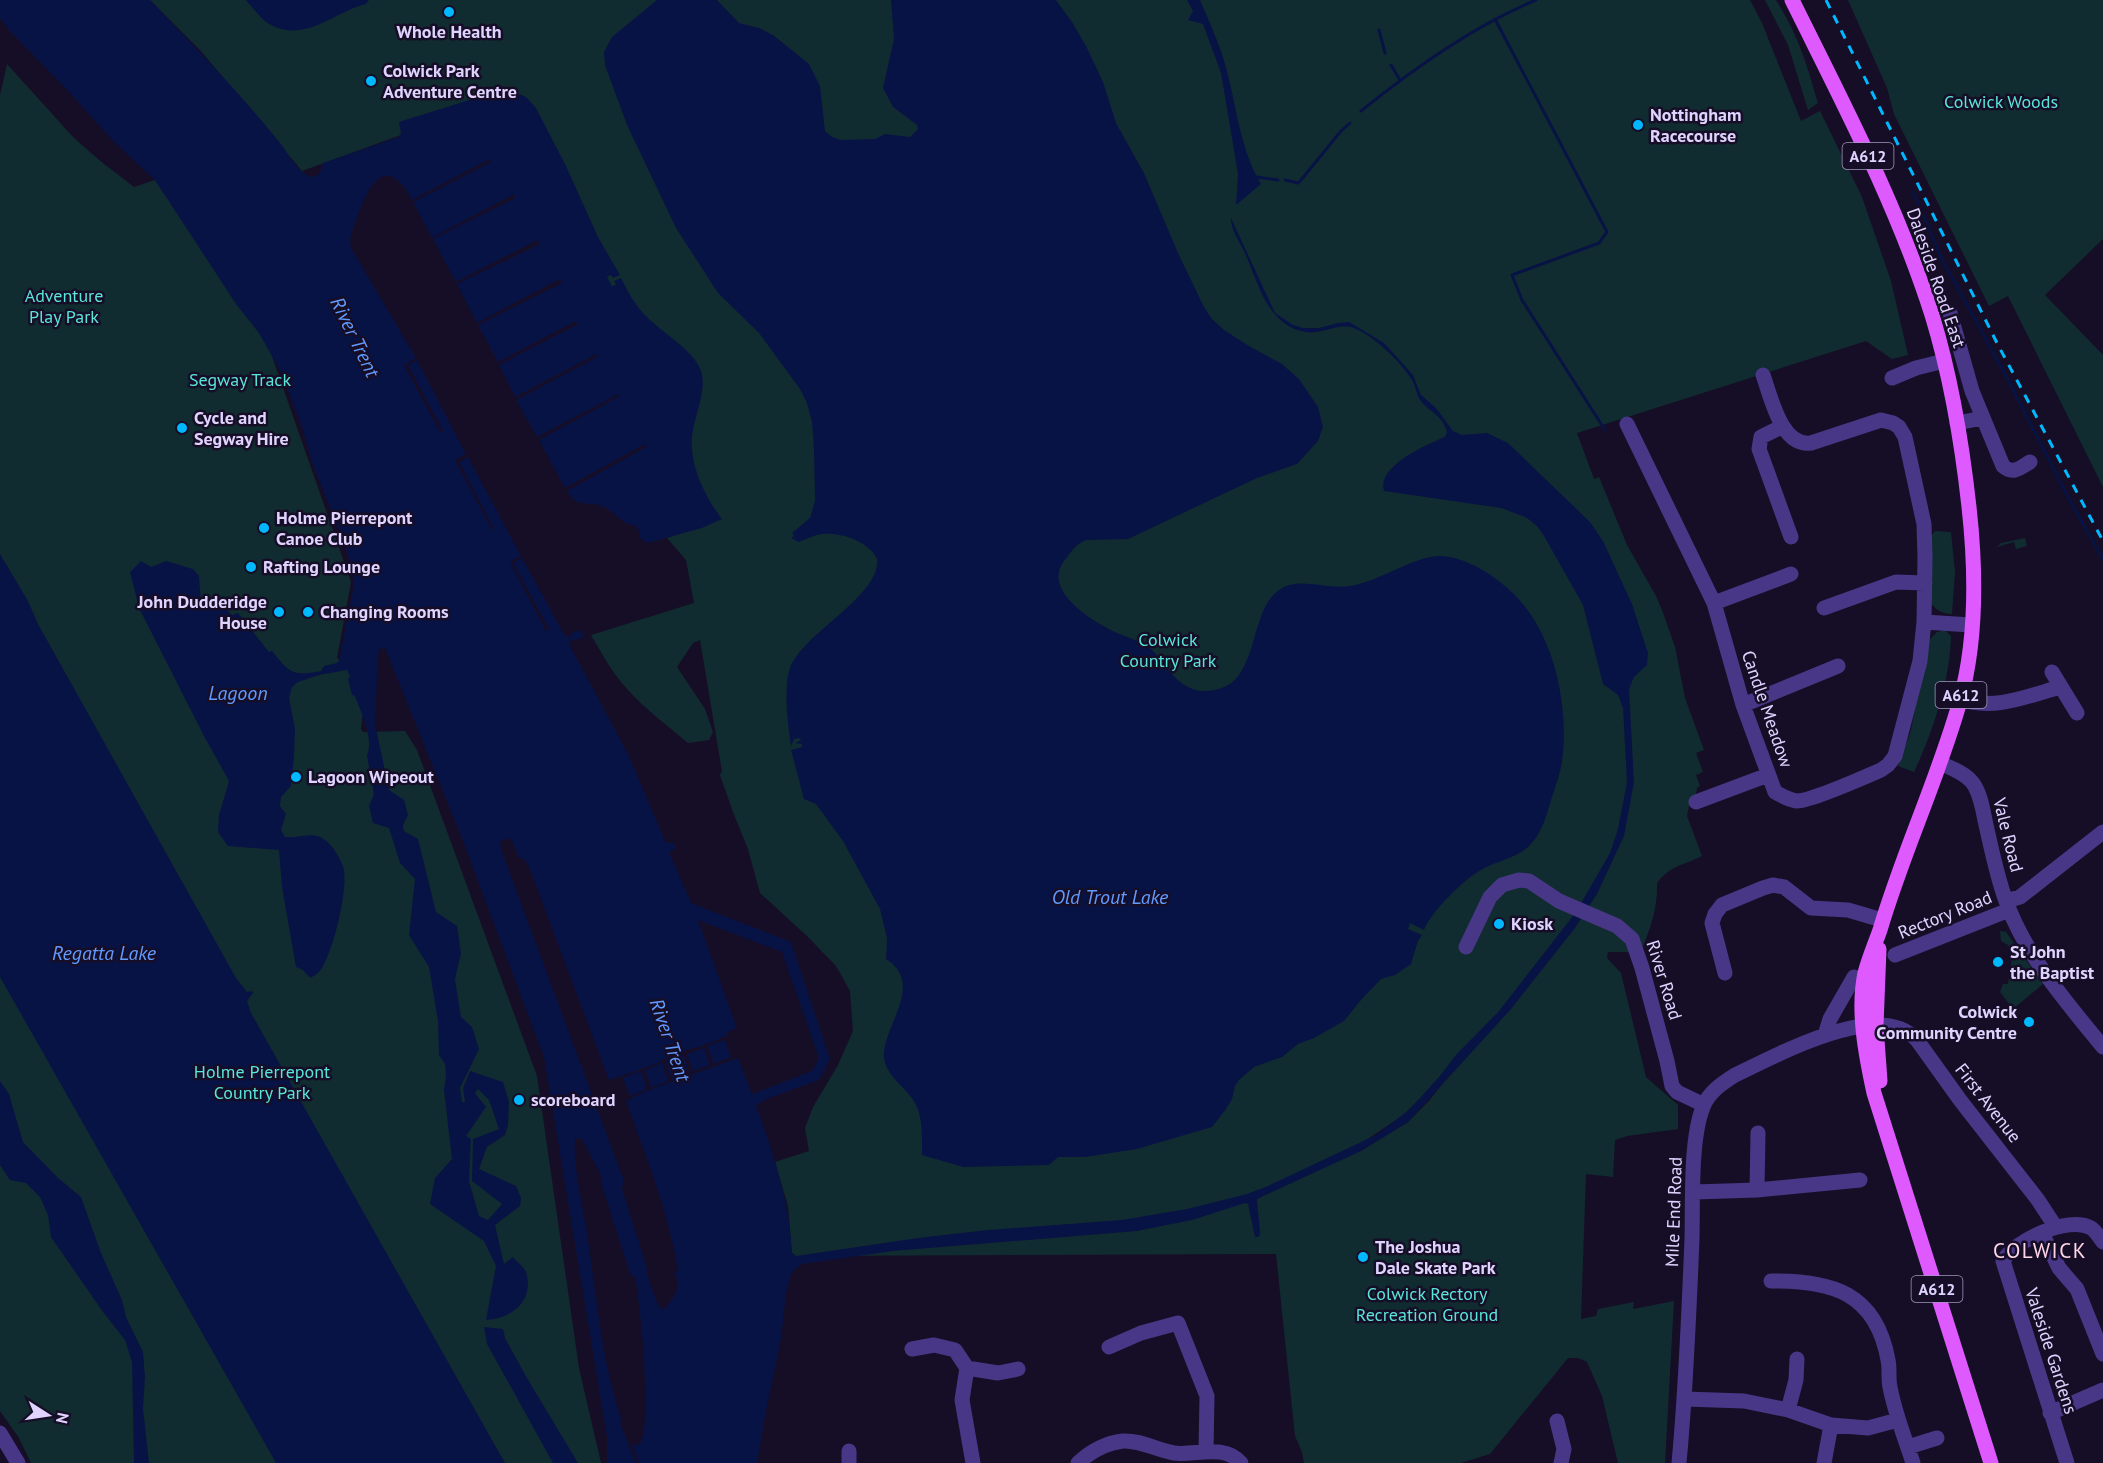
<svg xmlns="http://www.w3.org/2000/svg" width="2103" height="1463" font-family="'PT Sans',sans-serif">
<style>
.green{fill:#112c30;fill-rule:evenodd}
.water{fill:#081345;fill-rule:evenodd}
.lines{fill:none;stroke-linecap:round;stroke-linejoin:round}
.stream{stroke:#081345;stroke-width:3}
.river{stroke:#081345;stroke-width:18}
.minor{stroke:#483787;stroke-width:15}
.major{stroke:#de5aff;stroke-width:15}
.rail{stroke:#00b8fe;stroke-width:3;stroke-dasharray:9 8;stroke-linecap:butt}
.poi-dot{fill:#00b8fe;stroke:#160e26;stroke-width:2}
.labels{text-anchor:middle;stroke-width:5;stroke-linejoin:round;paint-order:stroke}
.shield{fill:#160e26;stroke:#a398be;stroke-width:1.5}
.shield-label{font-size:16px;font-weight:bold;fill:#e0d3ff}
.poi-label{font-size:18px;font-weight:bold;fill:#e0d3ff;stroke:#160e26;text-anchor:start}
.park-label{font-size:18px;fill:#59e5da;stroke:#160e26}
.street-label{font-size:18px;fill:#e0d3ff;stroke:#160e26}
.water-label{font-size:20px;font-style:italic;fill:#619aff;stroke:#160e26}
.quarter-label{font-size:21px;letter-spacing:1.5px;fill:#ffd5e8;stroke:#160e26}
</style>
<rect width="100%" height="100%" fill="#160e26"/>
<!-- green -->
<path class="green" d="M150,0h1600l12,23 39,98 19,-10 42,86 29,84 17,74 -16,4 -26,-18 -289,92 17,46 5,-2 28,68 29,51 6,14 13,37 10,51 19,52 -8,3 7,19 -7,3 4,11 -3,2 -2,11 -5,2 -3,15 15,40c-20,10 -31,9 -45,27 1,25 -7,46 -16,69h-33l-1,6 14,15 25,104 32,28v24l-51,7 -12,4 -2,37 -27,-3 -5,145 15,-3 2,-7 36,-7 -1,7 41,-8 -9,162h-47l-16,-67 -15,-34 -9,-4h-10l-78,96 -29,9h-157l-2,-11 -7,-16 -19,-182 -480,2 -4,-3 -4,-47 -13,-44 34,-11 -4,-23 8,-21 25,-42 15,-34 -3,-40 -14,-25 -28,-29 -48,-44 -12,-44 -15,-37 -13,-37 2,-4 -22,-131 -7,3 -16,24 28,42 8,23 -4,8 -21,3c-20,-17 -42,-33 -60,-53 -15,-16 -26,-36 -37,-55l103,-32 -8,-43 -19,-22 14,-5 -23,-133 -164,-299 -192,70 -102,-121zM1454,1069l-25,32 -21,21 -47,29 5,-11 36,-24 25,-24z
M1765,0h11c23,37 30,62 42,103l-10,7 -20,-65z
M1848,0h255v239l-58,56 58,60v132l-95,-191 -19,10 -95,-192 -7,-26z
M7,64l66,73 26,23 35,27 21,-7 112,162 84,240 -14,76 16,11 10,41 -2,19 2,3 42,-1 12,19 120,326 42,292 22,95h-570l-12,-25 -19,-27v-1316z
M1935,531l16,1 4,40 -3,42c-10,0 -16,-4 -22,-12v-65z
M2025,538l2,8 -11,3 -2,-7 -17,5 4,-4z
M1945,630l6,6c-1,44 -18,96 -37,136l-16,-6 13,-36 17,-89 9,-9z
M2000,931l6,1 37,52 -30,25 -13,-17 3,-8h5l4,-26 -4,-13 -7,-4z"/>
<!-- water -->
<path class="water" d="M0,0h150c45,47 90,93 130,143 9,11 17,29 31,34 9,-1 10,-6 12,-14l76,-26 2,-3 -2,-12 99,-31 16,1 12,5 10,11 30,58 32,71 22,38 -7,3 -2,-3 -4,2 5,9 4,-1 -2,-4 7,-3c7,14 14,27 25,38 15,16 48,34 55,55 6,18 -5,41 -8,59 -6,31 11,65 29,89l-20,9 -54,15 -8,-5v-6l-5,-7c-13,0 -18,-11 -29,-17 -17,-9 -27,3 -39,-17l79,-44 -1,-3 -80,44 -26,-48 81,-44 -1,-2 -82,43 -21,-37 83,-44 -2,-2 -82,43 -16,-32 79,-41 -2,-3 -78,41 -20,-37 84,-42 -2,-4 -83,44 -20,-39 83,-40 -2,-4 -82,42 -23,-43 82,-41 -1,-4 -82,44 -19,-36 78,-40 -1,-3 -78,41c-23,-43 -40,-22 -53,12 -4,12 -11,24 -8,36l65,110 -12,7 36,67 3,-1 -35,-66 9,-5 49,94 -11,6 37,70 2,-1 -35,-67 9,-5 53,99 -11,6 36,69 3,-2 -36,-66 9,-5 42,76 4,4 3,-2 -1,-2 10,-4 4,7 -10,4 -2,-2 -3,1 1,6 58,108 38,89 7,-1 3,6 -7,4 22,51 100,39 39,117 -11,21 -50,18 -13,7c18,50 33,95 36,148l4,3 122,-18 70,-8 134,-10 65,-11 60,-15 21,-8 108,-51 33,-25 30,-33 17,-22 43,-44 77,-99 34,-59 8,-24 9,-47 -4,-74 -5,-13 -15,-11 -20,-79 -39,-69 -6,-9 -11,-9 -26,-10 -117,-17c-8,-25 44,-47 61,-54l2,-5c-5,-18 -17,-19 -26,-31 -5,-6 -5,-15 -9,-21 -11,-18 -38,-44 -58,-52 -16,-6 -33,7 -49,4 -39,-7 -47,-51 -61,-81 -5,-10 -14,-23 -13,-33l44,95 18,12 10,3h16l19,-5 11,-1 35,21 29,32 8,20 15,13 17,23 9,4 25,-2 21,10 82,79 13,19 29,63 16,49 -1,12 -13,12 -5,12 5,93 -10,54 -27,58 -22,34 -64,81 -103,113 -47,29 -104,48 3,33 -1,5h-4l-7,-33 -3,-1 -53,17 -55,11 -244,20 -91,13 -11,9 -5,21 -5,45 -15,72 -9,52h-118l-7,-19 7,1c16,-16 -1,-172 -10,-198l4,-3 4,2 21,59 4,4h3c10,-15 16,-18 10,-37l3,-1c-9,-59 -32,-114 -52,-170l22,-11 3,1v-2l87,-31 14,36 60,-23 7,-13 -37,-106 -84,-32 39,108 -9,4v3l-22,10 -1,-2 -2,3 -20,5v3l-22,6v2l-17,6 -1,-1 -3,3 -31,10 -80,-213 -5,-8 -5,-1 -7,-17 -4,-3 -8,4 1,7 123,332 -3,11 4,11h-6l-2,3 -35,-67 -6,-1c-5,14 6,66 9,83 11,66 15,136 37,200l-2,2 16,40h-29v-26l-63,-380 -81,-216 -78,-193 -5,1 -2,5 -3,69 14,67 15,10 4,15 -5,10 1,6 14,8 18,73 21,14 4,27 -6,26 6,38 11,10 7,22 -19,39 2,14h3l-2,-14 7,-17 33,11 6,20 -1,23 -3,10 -18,12 -8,22 37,17 5,12 -1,8 -25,19 9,39 9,-7c4,5 11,10 13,15 9,28 -14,47 -40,48l10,-54 -12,-25 -54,-37 5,-26 17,-19 -8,-69 2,-14 -1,-12 -6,-9 -1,-34 -9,-54 -20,-32 6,-56 -15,-16 -11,-35 -16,-5 -4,-17 5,-12 -7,-38c7,-19 -6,-43 -12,-60l-3,-1 -4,-16 2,-2 -3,-7 -28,5 -21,7 -6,5 -3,11 6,31 -1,27 -3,30 -10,11 -1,9 6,8 -5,16 4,7c13,2 29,-7 40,3 8,6 15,18 18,26 7,19 -11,94 -25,107 -2,2 -5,3 -8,5l-7,-8 -7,-3 -14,-80 -3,-37 -51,-4 -10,-14 1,-17 10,-34 -25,-45 -65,-128 -9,-36 11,-11 10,6 15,-6 27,8 6,7 2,28 3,5 11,-3 1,3 11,1 5,5 6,-2 31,39 3,-1c17,21 20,26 49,20l3,-5 13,-3 2,-3 15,-74 -1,-11 -6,-24 -34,-86 -12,-41 -20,-52 -22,-39 -23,-29 -81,-124 -41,-38 -44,-49 -61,-63 -9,-12zM478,1089l11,11 10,29 -26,10 -1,42 30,23 -14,16 -9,-4 -10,-35 2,-42 -5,-3 20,-29 -11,-14z
M246,0h123l-3,4c-30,7 -59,38 -93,22 -10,-4 -20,-18 -27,-26z
M657,0h60l22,23 20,5 14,7 36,29 11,22 5,45 7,6 9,3 34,-1 10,-5 25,3 8,-8 -1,-4 -24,-18 -10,-19 11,-49 -3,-39h165l16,22 14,24 17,36 13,41 28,50 34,80 26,54 8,12 12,11 25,16 33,18 17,15 19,28 5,20 -5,14 -21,23 -40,14 -129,61 -42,1c-10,4 -16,13 -22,21 -22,30 28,60 51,71 11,5 23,8 33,15 16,11 21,30 40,40 8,4 17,5 26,3 46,-6 34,-79 65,-100 20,-14 47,0 71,-4 28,-4 64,-30 89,-30 21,0 45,13 61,26 52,38 70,119 62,180 -2,12 -6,23 -10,35 -5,16 -9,34 -21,47 -13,15 -34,16 -50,26 -17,9 -50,42 -57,60l-14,-7 -2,6 14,6 -4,6 -7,23 -16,11 -14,4 -20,21 -17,21 -30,17 -16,6 -16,13 -28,10 -15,13 -4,6 -3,13 -6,10 -14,18 -75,22 -52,8h-27l-9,8 -86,2 -41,-12c0,-16 1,-36 -6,-50 -9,-19 -35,-30 -32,-54 4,-30 39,-69 2,-92l1,-21 -7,-29 -37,-68 -27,-37 -12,-5 -13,-49 11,-3v-3l-7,-1 6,-3 -1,-2 -6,1 -3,7c-3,-21 -8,-57 -1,-78 14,-36 91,-72 87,-109 -8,-18 -37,-27 -55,-25 -8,1 -16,5 -23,8l-8,-4 3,-2 -2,-3 18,-15 5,-17 -1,-52 -2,-27 -5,-19 -7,-14 -41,-56 -41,-40 -42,-65 -49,-103 -22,-60 -1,-13 8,-15z
M1187,0h13c7,17 15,34 21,51 15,43 16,93 40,133l-25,21 2,-31 -17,-101 -18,-49 -15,-4 5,-9z
M0,554l28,47 10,23 198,354 11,14 5,-1 1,2 -6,8 4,12 254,450h-229l-276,-486z
M725,1040l6,17 -17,7 -7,-18z
M704,1048l6,17 -17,6 -6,-17z
M684,1055l5,18 -17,7 -7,-18z
M662,1063l6,18 -17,7 -6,-18z
M641,1071l6,18 -17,7 -7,-18z
M0,1081l9,13 14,48 34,35 24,20 20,56 21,47 4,17 17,35 2,25 -2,31 6,55h-15l-2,-101 -7,-22 -22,-28 -52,-75 -3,-22 -8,-18 -14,-14 -16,-3 -10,-15z
M484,1327l19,2 2,9 22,40 51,85h-25l-66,-119z"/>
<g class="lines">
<!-- stream -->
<path class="stream" d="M1495,19l112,213 -8,11 -87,32 10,25 83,130
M1379,30l6,23
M1391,65l9,15
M1361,111c53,-43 112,-85 175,-111
M1257,177l21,3
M1285,180l13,3 3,-3 40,-49 9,-8
M1913,192l30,69 62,113 63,123 35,62"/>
<!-- river -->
<path class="river" d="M610,1181l28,88"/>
<!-- minor -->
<path class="minor" d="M1950,313l22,78 31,75c10,9 17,2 27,-4
M1892,378l24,-10 28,-7
M1957,423l26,-5
M1627,424l87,179 29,102 32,87c7,4 14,8 22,9 14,0 68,-24 84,-31l7,-5 7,-9 25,-95 4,-39 1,-65 -1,-33 -19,-87 -6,-10 -6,-4 -12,-3 -70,23c-30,4 -40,-46 -48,-68
M1783,426l-22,11 -2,12 32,88
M1714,603l77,-29
M1824,608l72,-26 29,1
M1924,622l47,3
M2052,672l25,41
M1960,699c34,12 68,-3 100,-12
M1743,705l95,-39
M1940,763c11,5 25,10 32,19 9,11 11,30 14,43 6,26 11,52 20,76 19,54 61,102 97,146
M1696,802l72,-27
M2006,901l14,-4 83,-65
M1466,947l24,-50 12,-12 17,-5 10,1 30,20 58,25 15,13 10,29 25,93 5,25 5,6 27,13
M1895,955l114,-45
M1725,973l-13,-50 3,-9 7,-9 41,-17 10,-3 11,2 27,21 37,2 34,10
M1825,1035l5,-16 24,-42
M1757,1190l1,-57
M1694,1192l63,-2 103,-10
M2042,1233l17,35 18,21 26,65
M1771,1281c61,-1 105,12 117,79 2,9 0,18 2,27 5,27 15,51 23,76
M1109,1347l32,-14 37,-10 29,73 -1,55
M912,1349l22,-4 21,5 12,18 31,5 20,-4
M967,1368l-5,32 11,63
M1685,1399l59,2 44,9 43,15 37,3 30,-8
M1788,1410l8,-30 1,-21
M2050,1413l53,-23
M1557,1421l7,28 -3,14
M0,1433l18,30
M1908,1447l29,-9
M849,1451v12
M1078,1463c13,-12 27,-20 45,-22 17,-1 34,9 51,12 21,3 50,-10 67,10
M1679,1463c7,-74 10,-149 13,-224 1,-37 -2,-99 11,-132 6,-15 18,-23 32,-32 41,-19 143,-77 182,-35l43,60 78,100 17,26
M1824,1463l7,-38
M2067,1463l-64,-202c11,-20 65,-46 88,-33 4,2 9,10 12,14"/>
<!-- major -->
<path class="major" d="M1792,0c51,103 105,205 140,315 19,62 30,128 37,192 7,63 8,133 -9,194 -22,78 -57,151 -80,229 -5,14 -11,28 -15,43 -8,38 1,83 9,120l117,370
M1879,949l-3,77 4,55"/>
<!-- rail -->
<path class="rail" d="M1826,0l172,345 105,196"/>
</g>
<!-- markers -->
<g class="poi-dot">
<circle cx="449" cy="12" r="6"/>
<circle cx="371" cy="81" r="6"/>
<circle cx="1638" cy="125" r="6"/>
<circle cx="182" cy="428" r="6"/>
<circle cx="264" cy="528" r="6"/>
<circle cx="251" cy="567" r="6"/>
<circle cx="279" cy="612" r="6"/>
<circle cx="308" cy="612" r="6"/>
<circle cx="296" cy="777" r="6"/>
<circle cx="1499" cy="924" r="6"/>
<circle cx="1998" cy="962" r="6"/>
<circle cx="2029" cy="1022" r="6"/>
<circle cx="519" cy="1100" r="6"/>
<circle cx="1363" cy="1257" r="6"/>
</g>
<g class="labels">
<!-- shield labels -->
<g class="shield">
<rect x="1842.5" y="143" width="51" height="26" rx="4.5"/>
<rect x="1935.5" y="682" width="51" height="26" rx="4.5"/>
<rect x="1911.5" y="1276" width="51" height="26" rx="4.5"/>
</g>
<g class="shield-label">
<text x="1868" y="162">A612</text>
<text x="1961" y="701">A612</text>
<text x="1937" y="1295">A612</text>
</g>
<!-- poi labels -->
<g class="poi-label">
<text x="449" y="38" text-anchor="middle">Whole Health</text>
<text x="383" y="77">Colwick Park<tspan x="383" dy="21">Adventure Centre</tspan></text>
<text x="1650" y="121">Nottingham<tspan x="1650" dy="21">Racecourse</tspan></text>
<text x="194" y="424">Cycle and<tspan x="194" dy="21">Segway Hire</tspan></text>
<text x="276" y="524">Holme Pierrepont<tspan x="276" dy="21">Canoe Club</tspan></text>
<text x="263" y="573">Rafting Lounge</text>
<text x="267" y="608" text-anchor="end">John Dudderidge<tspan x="267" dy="21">House</tspan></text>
<text x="320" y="618">Changing Rooms</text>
<text x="308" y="783">Lagoon Wipeout</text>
<text x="1511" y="930">Kiosk</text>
<text x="2010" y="958">St John<tspan x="2010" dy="21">the Baptist</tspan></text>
<text x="2017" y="1018" text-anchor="end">Colwick<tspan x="2017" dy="21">Community Centre</tspan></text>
<text x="531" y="1106">scoreboard</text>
<text x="1375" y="1253">The Joshua<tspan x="1375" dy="21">Dale Skate Park</tspan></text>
</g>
<!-- park labels -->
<g class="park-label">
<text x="2001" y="108">Colwick Woods</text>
<text x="64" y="302">Adventure<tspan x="64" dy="21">Play Park</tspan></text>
<text x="240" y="386">Segway Track</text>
<text x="1168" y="646">Colwick<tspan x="1168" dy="21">Country Park</tspan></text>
<text x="262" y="1078">Holme Pierrepont<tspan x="262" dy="21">Country Park</tspan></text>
<text x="1427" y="1300">Colwick Rectory<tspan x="1427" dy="21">Recreation Ground</tspan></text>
</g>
<!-- street labels -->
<g class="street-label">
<text transform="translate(1936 278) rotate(71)" y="6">Daleside Road East</text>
<text transform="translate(1767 709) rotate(71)" y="6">Candle Meadow</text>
<text transform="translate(2008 835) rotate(76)" y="6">Vale Road</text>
<text transform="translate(1945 915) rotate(-22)" y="6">Rectory Road</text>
<text transform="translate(1664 980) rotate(73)" y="6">River Road</text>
<text transform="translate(1988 1103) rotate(52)" y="6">First Avenue</text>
<text transform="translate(1674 1212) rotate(-88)" y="6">Mile End Road</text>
<text transform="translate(2051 1351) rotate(72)" y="6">Valeside Gardens</text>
</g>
<!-- water labels -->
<g class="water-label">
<text transform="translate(355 337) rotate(64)" y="7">River Trent</text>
<text x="238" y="700">Lagoon</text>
<text x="1110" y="904">Old Trout Lake</text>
<text x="104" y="960">Regatta Lake</text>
<text transform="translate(670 1040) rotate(71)" y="7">River Trent</text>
</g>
<!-- quarter labels -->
<g class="quarter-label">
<text x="2040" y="1258">COLWICK</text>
</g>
</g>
<!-- north arrow -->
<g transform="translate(48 1415) rotate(102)" stroke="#160e26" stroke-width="4.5" paint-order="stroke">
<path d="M0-4.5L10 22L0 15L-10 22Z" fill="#e0d3ff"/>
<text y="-9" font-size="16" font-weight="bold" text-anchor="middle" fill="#e0d3ff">N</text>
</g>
</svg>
